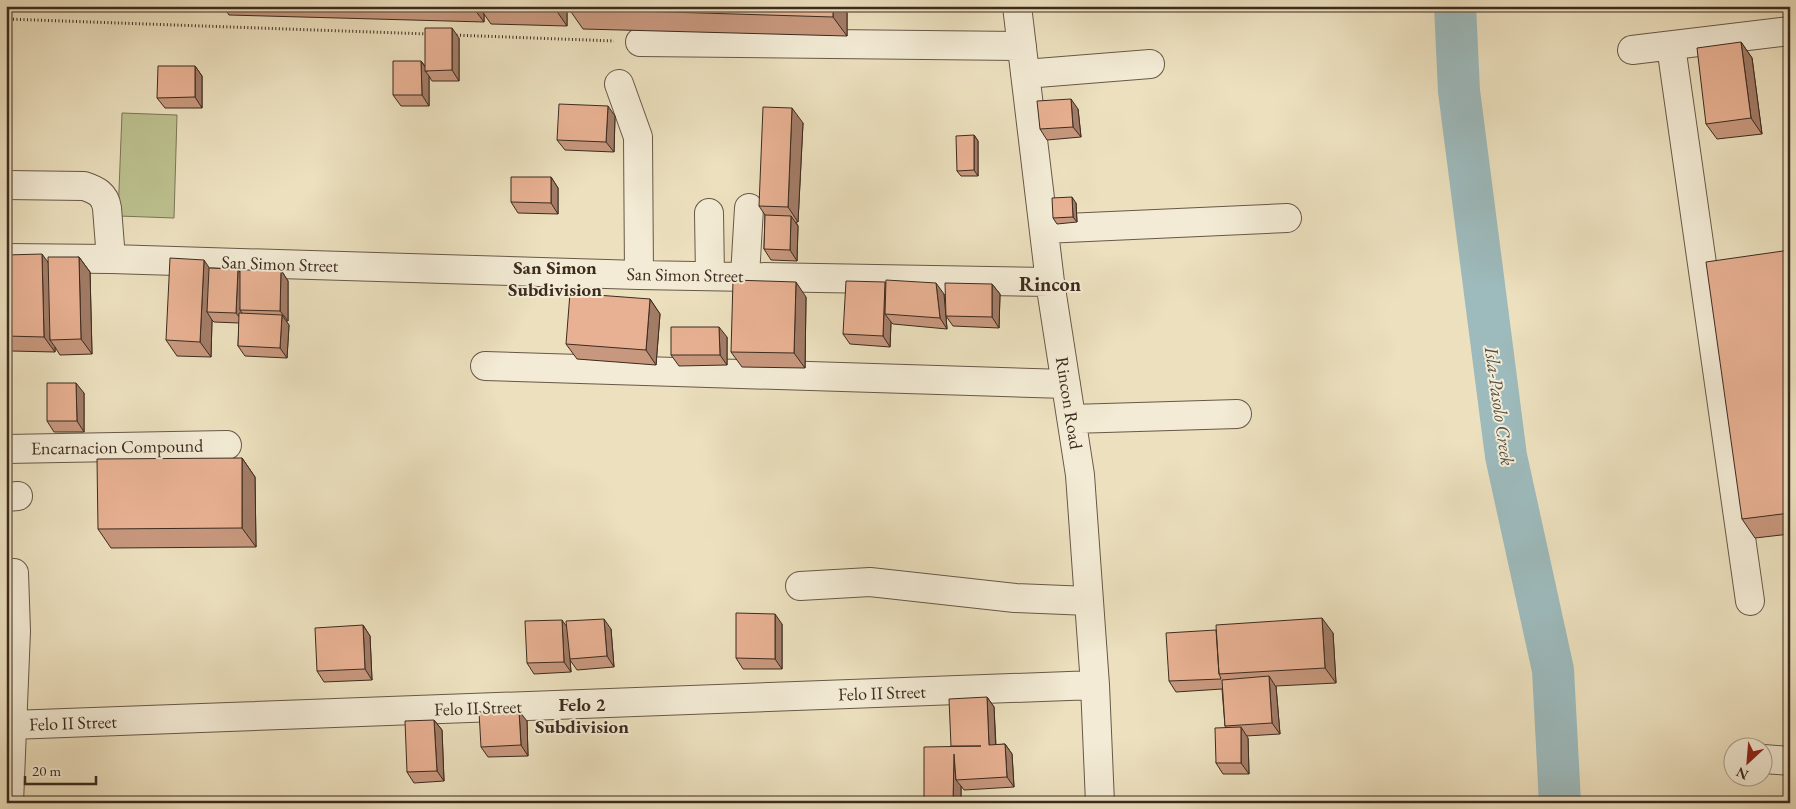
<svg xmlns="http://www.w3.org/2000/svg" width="1796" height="809" font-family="'EB Garamond',serif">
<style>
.green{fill:#bcc18f;stroke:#7c7657}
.water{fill:#9dbabc;stroke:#76817d}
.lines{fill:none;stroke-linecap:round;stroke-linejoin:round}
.river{stroke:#9dbabc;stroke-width:42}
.minor-casing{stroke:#685847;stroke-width:30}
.path{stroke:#3c2b1f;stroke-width:3;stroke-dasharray:1 2.5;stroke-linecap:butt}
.minor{stroke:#f3ebd5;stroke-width:28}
.wall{fill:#c8987e;stroke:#3c2b1f}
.shaded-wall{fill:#a27c67;stroke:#3c2b1f}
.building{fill:#e8b193;stroke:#3c2b1f}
.labels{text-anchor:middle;stroke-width:4;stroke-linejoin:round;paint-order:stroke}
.street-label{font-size:18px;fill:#3c2b1f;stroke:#f3ebd5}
.neighbourhood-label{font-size:19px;font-weight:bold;fill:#3c2b1f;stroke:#f3ebd5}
.water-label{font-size:19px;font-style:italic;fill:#544f46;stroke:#f3ebd5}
.quarter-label{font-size:20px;font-weight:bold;fill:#3c2b1f;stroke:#f3ebd5}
</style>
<rect width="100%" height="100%" fill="#ece0be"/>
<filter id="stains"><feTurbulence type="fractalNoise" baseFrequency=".004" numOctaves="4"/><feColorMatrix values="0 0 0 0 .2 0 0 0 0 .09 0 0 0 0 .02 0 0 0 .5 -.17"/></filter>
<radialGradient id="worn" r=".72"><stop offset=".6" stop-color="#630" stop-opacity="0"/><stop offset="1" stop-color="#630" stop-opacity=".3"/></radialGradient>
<!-- green -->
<path class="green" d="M122,113l55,2 -3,103 -56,-2z"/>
<!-- water -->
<path class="water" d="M1559,794l12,4v5h-85l66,-4z"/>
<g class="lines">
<!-- river -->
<path class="river" d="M1455,6l4,85 47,365 47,214 7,133"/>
<defs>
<path id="minor" d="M1017,6l33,276 30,193 15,210 5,118
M640,42l382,4
M1671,46l79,555
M1632,50l158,-19
M1025,74l125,-10
M619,84l19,53 1,138
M6,185l78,1c12,4 21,8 23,22l4,51
M709,213l1,63
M1044,229l243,-11
M6,258l105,1 528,16 411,7
M745,276l4,-68
M485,366l581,18
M1072,419l165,-5
M6,449l221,-4
M6,497l12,-1
M800,586l70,-4 145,16 74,3
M11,725l1084,-40
M1764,759l26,2
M9,803l7,-172 -2,-58"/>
</defs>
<!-- minor casing -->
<use href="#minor" class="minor-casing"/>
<!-- path -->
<path class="path" d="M6,19l421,15
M453,35l161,6"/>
<!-- minor -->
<use href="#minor" class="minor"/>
</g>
<!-- wall -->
<path class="wall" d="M223,6h344v20l-76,-2 -7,-10v8l-255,-7z
M847,6v30l-264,-7 -14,-20z
M459,38v43h-27l-3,-5v30h-28l-8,-11 28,-34 4,5z
M1741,42l11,16 10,76 -45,5 -11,-15z
M195,66l7,10v32h-37l-8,-10z
M1078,109l3,28 -34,3 -7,-11z
M615,116l-1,36 -49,-2 -8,-10z
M803,123l-5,99h-2l2,4 -1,35 -26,-1 -7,-11 1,-34 -6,-9z
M974,135l4,6v35h-17l-4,-5z
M551,177l7,11v26l-40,-1 -7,-11z
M1076,203l1,19 -20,2 -4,-6z
M1790,250v284l-35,4 -13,-19z
M6,255l42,8 31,-6 11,15 2,82 -32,1 -5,-8v5l-44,-1 -5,-7z
M210,268l28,1 2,4 41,-3 7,11v40h-2l3,4 -2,33 -42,-2 -7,-10 1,-23 -25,-1 -2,-2 -1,37 -34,-1 -11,-16z
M886,284l58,10 1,19 47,-29 8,10 -1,34 -46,-2 -7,-10 1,13 -54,-5 -2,-2 -1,25 -40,-3 -7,-10z
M806,297l-1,71 -63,-1 -11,-15z
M650,299l10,15 -4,51 -79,-6 -11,-15z
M727,337v28l-48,1 -8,-11z
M84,393v39h-30l-7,-11z
M242,458l13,19 1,70 -145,1 -13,-19z
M782,624v45h-39l-7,-11z
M363,625l7,11 2,44 -48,2 -7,-11z
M567,627l44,2 3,38 -37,3 -7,-10 1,12 -37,2 -7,-11z
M1216,630l117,3 3,50 -60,3 4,48 -34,2 2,2 1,36h-26l-7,-11 10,-35 -1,-2 -3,-37 -46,3 -7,-11z
M987,697l7,10 2,38 9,-1 7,10 2,33 -50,3 -3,-4v17h-37l27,-57z
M434,720l8,10 2,51 -30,2 -7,-11z
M527,721l1,35 -40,1 -7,-10z"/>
<!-- shaded-wall -->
<path class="shaded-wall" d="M472,6h12l-3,3 3,5v8z
M556,6h11v20l-11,-16z
M833,6h14v30l-14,-19z
M452,28l7,10v43l-7,-11z
M1741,42l11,16 10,76 -11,-16z
M421,61l7,10h-3l4,5v30l-7,-11z
M195,66l7,10v32l-7,-11z
M1071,99l7,10 3,28 -8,-10z
M608,106l7,10 -1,36 -8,-10z
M792,108l11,15 -5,99 -10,-15z
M974,135l4,6v35l-4,-6z
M551,177l7,11v26l-7,-11z
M1072,197l4,6 1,19 -4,-5z
M791,216l7,10 -1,35 -7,-11z
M42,254l11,15 -3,71 5,7v5l-11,-15z
M79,257l11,15 2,82 -11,-15z
M204,260l10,15 -7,37 5,8 -1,37 -11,-15z
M238,269l7,11 -5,30 4,6v7l-8,-10z
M281,270l7,11v40l-8,-10z
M796,282l10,15 -1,71 -11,-15z
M885,282l7,10 -7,22 6,8 -1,25 -7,-11z
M936,283l8,11 3,35 -7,-11z
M992,284l8,10 -1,34 -7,-11z
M650,299l10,15 -4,51 -10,-15z
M282,315l7,10 -2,33 -7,-10z
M719,327l8,10v28l-7,-10z
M76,383l8,10v39l-7,-11z
M242,458l13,19 1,70 -14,-19z
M775,614l7,10v45l-7,-10z
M1322,618l11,15 3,50 -11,-15z
M604,619l7,10 3,38 -7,-11z
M562,620l7,10 1,29v1l1,12 -7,-10z
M363,625l7,11 2,44 -7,-11z
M1269,676l7,11 4,47 -8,-11z
M987,697l7,10 2,48 -7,-10z
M519,711l8,10 1,35 -7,-11z
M434,720l8,10 2,51 -7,-10z
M1241,727l7,11 1,36 -8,-11z
M1005,744l7,10 2,33 -7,-10z
M954,754l2,26 5,6v17h-8z"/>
<!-- building -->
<path class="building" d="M481,6h75v4l-75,-1z
M570,6h263v11l-264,-8z
M425,28h27v42l-27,1z
M1741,42l10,76 -45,6 -9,-76z
M393,61h28l1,34h-29z
M158,66h37v31l-38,1z
M1071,99l2,28 -33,2 -3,-28z
M559,104l49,2 -2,36 -49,-2z
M763,107l29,1 -4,99 -29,-1z
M974,135v35l-17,1 -1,-35z
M511,177h40v26l-40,-1z
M1072,197l1,20 -20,1 -1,-20z
M765,215l26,1 -1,34 -26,-1z
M1790,250v263l-48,6 -36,-257z
M42,254l2,83 -38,-1v-81z
M48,257h31l2,82 -31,1z
M170,258l34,2 -4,82 -34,-2z
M209,268l29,1 -2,44 -29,-1z
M240,270h41l-1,41 -40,-1z
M733,280l63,2 -2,71 -63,-1z
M886,280l50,3 4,35 -55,-4z
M846,281l39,1 -2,54 -40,-2z
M945,283l47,1v33l-46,-1z
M570,293l80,6 -4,51 -80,-6z
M239,313l43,2 -2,33 -42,-2z
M671,327h48l1,28h-49z
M47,383h29l1,38h-30z
M242,458v70l-144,1 -1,-70z
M736,613l39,1v45l-39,-1z
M1322,618l3,50 -106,6 -3,-49z
M604,619l3,37 -37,3 -4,-38z
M562,620l2,42 -37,1 -2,-42z
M363,625l2,44 -48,2 -2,-43z
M1216,630l3,44 1,2 1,3 -52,2 -3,-48z
M1269,676l3,47 -47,3 -3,-46z
M987,697l2,48 16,-1 2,33 -51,3 -2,-26 -1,49h-29v-56l57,-1h-30l-2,-47z
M519,711l2,34 -40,2 -2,-35z
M434,720l3,51 -30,1 -2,-51z
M1241,727v36h-25l-1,-35z"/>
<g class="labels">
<!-- street labels -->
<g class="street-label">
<text transform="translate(280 264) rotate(2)" y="6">San Simon Street</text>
<text transform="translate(685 275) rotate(1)" y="6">San Simon Street</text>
<text transform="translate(1069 403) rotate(81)" y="6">Rincon Road</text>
<text transform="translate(117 447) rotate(-1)" y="6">Encarnacion Compound</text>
<text transform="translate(882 693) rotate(-2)" y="6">Felo II Street</text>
<text transform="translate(478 708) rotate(-2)" y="6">Felo II Street</text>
<text transform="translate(73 723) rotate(-2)" y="6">Felo II Street</text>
</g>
<!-- neighbourhood labels -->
<g class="neighbourhood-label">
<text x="555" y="274">San Simon<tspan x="555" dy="22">Subdivision</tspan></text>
<text x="582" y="711">Felo 2<tspan x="582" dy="22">Subdivision</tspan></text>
</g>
<!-- water labels -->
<g class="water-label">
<text transform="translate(1500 406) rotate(82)" y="7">Isla-Pasolo Creek</text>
</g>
<!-- quarter labels -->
<g class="quarter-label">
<text x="1050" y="291">Rincon</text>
</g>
</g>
<!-- margin -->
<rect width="1796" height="809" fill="none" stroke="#ece0be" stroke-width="25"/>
<rect x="8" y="8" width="1781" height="794" fill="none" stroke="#3c2b1f" stroke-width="2.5"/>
<rect x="12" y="12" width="1771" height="784" fill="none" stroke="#3c2b1f"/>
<!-- north arrow -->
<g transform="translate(1748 762) rotate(206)"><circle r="24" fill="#f3ebd5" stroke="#aa9e8c"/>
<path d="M0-4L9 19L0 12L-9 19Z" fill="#8f2418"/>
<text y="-8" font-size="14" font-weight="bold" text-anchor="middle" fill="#3c2b1f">N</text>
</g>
<!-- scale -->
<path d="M25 776v8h71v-8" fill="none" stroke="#3c2b1f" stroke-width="2.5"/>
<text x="32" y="776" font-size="15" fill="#3c2b1f" stroke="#f3ebd5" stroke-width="4" paint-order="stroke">20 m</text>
<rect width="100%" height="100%" filter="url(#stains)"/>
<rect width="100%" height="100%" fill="url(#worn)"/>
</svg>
